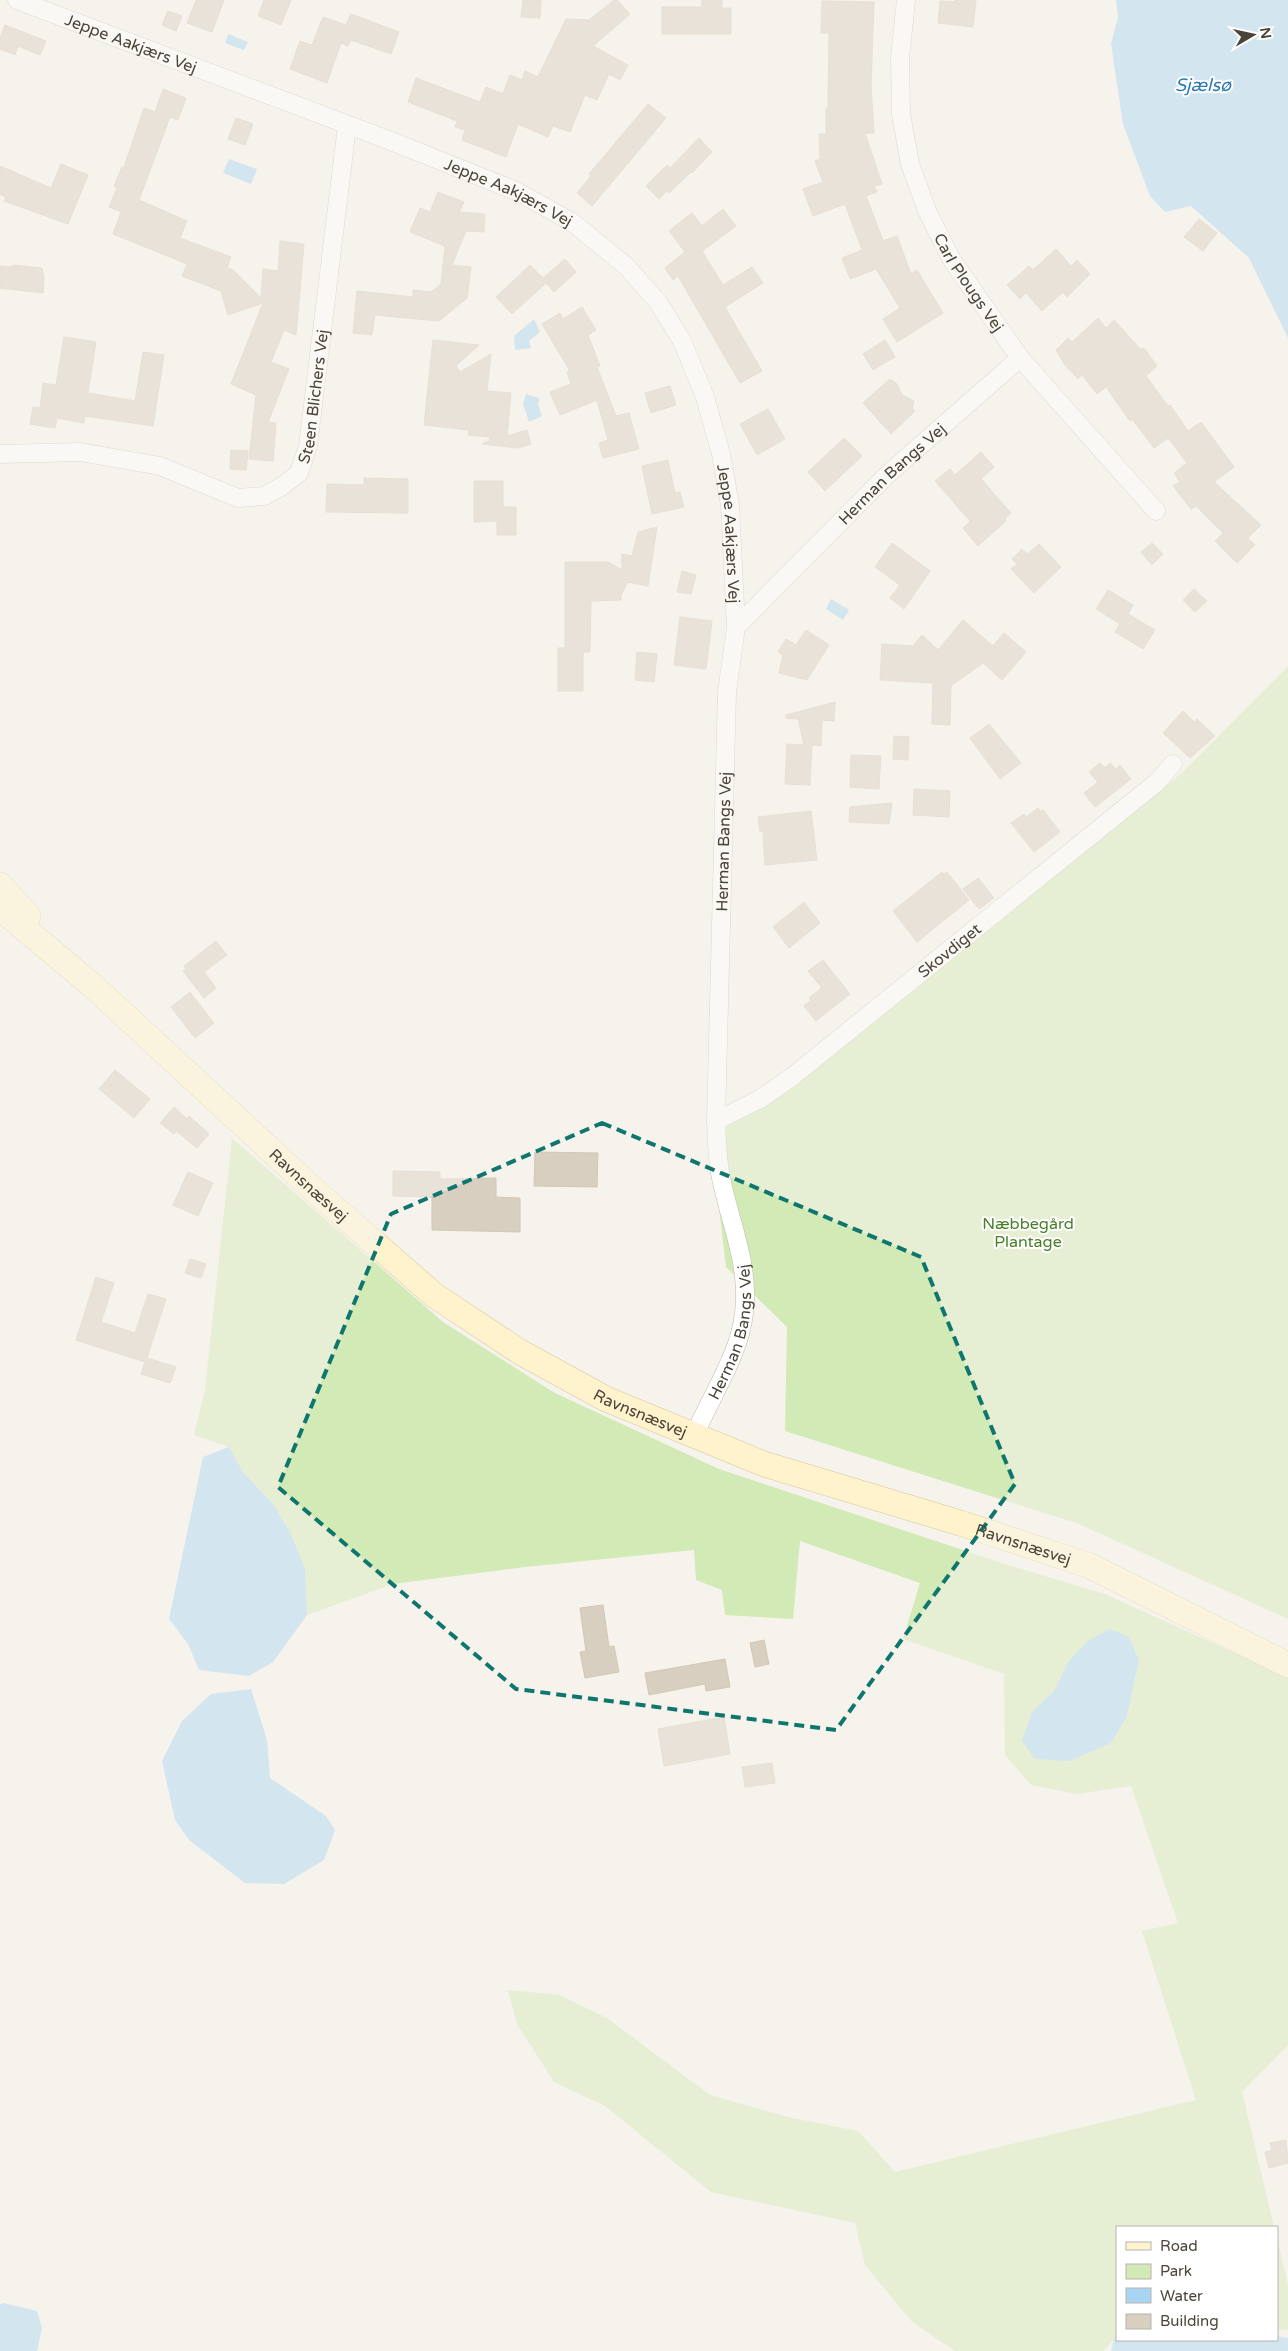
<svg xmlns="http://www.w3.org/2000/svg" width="1288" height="2351" font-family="'Varela Round',sans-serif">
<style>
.green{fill:#d2eab5;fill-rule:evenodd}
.water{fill:#a9d4f2}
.building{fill:#d8cfc1;stroke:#d3c7b4}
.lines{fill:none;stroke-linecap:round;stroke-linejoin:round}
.minor-casing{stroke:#c2bbae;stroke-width:19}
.secondary-casing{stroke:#d6c79b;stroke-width:26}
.minor{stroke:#fff;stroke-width:18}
.secondary{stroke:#fff3cd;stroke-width:25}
.marked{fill:none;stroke:#0f766e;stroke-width:4;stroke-dasharray:10 6;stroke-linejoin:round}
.labels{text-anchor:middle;stroke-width:4;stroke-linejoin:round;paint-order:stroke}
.street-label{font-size:16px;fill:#4b4439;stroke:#fff}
.park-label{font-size:16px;fill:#4a7f2a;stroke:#fff}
.water-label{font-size:18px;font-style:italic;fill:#2e7ab2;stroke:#fff}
</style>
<rect width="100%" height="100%" fill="#f6f3ec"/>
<!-- green -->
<path class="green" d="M1288,666v953l-209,-95 -294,-93 2,-104 -61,-60 -17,-143 82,-35 392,-317z
M232,1138l211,184 112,71 164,76 292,97 94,28 183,83v368l-46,47 32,135h-157v109l-14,15h-148l-43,-29 -47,-57 -10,-42 -144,-31 -106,-86 -51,-24 -37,-58 -9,-34 52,5 47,23 103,77 78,22 70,14 37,41 301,-72 -54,-169 36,-8 -47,-137 -54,8 -46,-9 -26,-30 -1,-81 -101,-35 17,-56 -120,-42 -7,78 -68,-4 -3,-25 -26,-10 -2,-30 -169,17 -132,17 -86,31 -2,-46 -32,-65 -30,-32 -14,-25 -35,-12 11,-46zM1129,1637l10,23 -12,56 -95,-4 22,-21z
M1277,2238l11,47v45l-11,-1z"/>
<!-- water -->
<path class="water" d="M1116,0h172v338l-39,-80 -58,-52 -26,6 -15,-16 -27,-72 -12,-80 7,-27z
M228,34l20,8 -4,8 -19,-7z
M229,159l28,10 -6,15 -28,-11z
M534,319l6,13 -11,9 2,7 -16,2 -1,-14z
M526,394l13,4 -1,6 4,12 -13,6 -6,-18z
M831,599l18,11 -6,10 -17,-11z
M229,1447l14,25 30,32 17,28 15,37 2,46 -34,47 -24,14 -50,-6 -11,-26 -19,-25 34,-162z
M1110,1629l19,8 10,23 -12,56 -16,27 -41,18 -35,-2 -13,-18 10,-29 22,-21 15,-30 19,-20z
M251,1689l16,51 3,38 56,38 9,14 -11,30 -40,24 -39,-1 -56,-43 -14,-20 -13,-59 20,-40 29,-27z
M3,2303l34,8 5,17 -5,23h-37v-46z
M1115,2336h2v4h160v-4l11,2v13h-177z"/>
<!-- building -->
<path class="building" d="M196,0h28l-12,32 -25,-9z
M264,0h27l-10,25 -23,-9z
M523,0h18l-1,18 -19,-1z
M614,0h3l13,14 -37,32 35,19 -8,15 -11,-6 -12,26 -12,-5 -15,37 -17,-6 -5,11 -30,-13 -12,33 -44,-17 3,-10 -10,-3 2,-6 -49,-19 8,-24 64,24 6,-15 17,7 7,-19 12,5 3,-9 13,6 28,-58 23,1z
M702,0h20v8h9v26h-69v-27h40z
M955,0h21l-3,27 -35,-4 2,-22 15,1z
M822,1l52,1 -3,83 3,48h-9l17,51 -8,2 3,6 -11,4 17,45 14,-5 14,38 6,-4 26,43 -46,29 -14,-23 17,-11 -24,-39 -26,10 -8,-21 20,-8 -17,-46 -32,12 -10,-27 20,-7 -8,-21 5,-2 -1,-25h7v-25h2l1,-76h-8z
M168,11l14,5 -6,15 -14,-6z
M351,14l48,18 -8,22 -40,-14 -3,6 -7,-3 -14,40 -37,-14 10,-28 12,4 11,-28 23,8z
M5,25l41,16 -6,14 -22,-9 -3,9 -15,-6v-11z
M163,89l23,9 -8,22 -8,-3 -31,83 48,21 -7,17 51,19 -4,11 6,2 28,28 2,-29 15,2 2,-30 24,3 -8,91 -12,-5 -13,32 18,7 -21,53 8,1 -3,38 -24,-2 7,-64 -25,-11 32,-81 -35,12 -7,-24 -39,-15 5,-12 -74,-30 8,-22 -12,-5 8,-19 -3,-2 8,-19h2l20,-59 11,4z
M648,104l18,14 -74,88 -15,-13 14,-17 -2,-2z
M236,118l17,6 -8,21 -17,-6z
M699,138l13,14 -20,21 -1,-1 -22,21 -2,-2 -8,8 -13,-13 21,-21 3,3z
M61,164l27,11 -20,49 -64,-23 2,-4 -6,-3v-28l51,22z
M438,192l26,10 -5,10 26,2 -1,18 -18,-1 -14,34 19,2 -4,31 -28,23 -64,-6 -3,20 -19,-2 4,-42 56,6v-7l18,2 10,-8 4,-38 -35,-14 10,-24 10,4z
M723,209l13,17 -34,25 21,34 29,-18 11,16 -38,24 37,64 -22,12 -62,-107 -5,4 -8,-12 20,-16 -16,-21 23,-18 10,13z
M1199,219l18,14 -14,18 -19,-14z
M1056,249l15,17 6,-6 13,14 -23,23 -4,-5 -21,19 -16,-18 -6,6 -13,-14 22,-19 4,4z
M565,259l11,13 -22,20 -8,-9 -34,31 -16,-17 34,-32 13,13z
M12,265l30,3 2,10 -1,15 -43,-5v-22l12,1z
M582,307l14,23 -8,5 12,31 -3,1 19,49 13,-3 10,36 -36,9 -4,-15 9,-3 -11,-40 -37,15 -10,-23 21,-8 -4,-12 3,-1 -28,-47 18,-11 3,6z
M1098,318l8,10 8,-8 27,30 3,-2 13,18 -11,10 22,30 2,-1 18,26 13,-9 33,45 -20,15 47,43 -13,13 7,7 -18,18 -22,-22 8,-8 -27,-27 -5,3 -18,-23 7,-4 -6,-9 13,-10 -19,-25 -14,10 -22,-29 -2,2 -24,-34 -9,7 -15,-19 -4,4 -13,-14 -9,-15 12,-12 4,4z
M64,337l32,5 -8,51 47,8 8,-49 21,3 -11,71 -68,-10 -1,7 -27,-5 -2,10 -25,-4 3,-17 7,1 3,-25 13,2z
M433,340l46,5 -23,21 4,6 31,-18 -4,37 24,2 -4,43 20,-6 4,14 -13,4 -36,-4 7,-3 1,-4 -22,-2 1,-5 -45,-5z
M885,340l10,17 -22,13 -10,-16z
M890,379l7,5 5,11 12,6 -2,7 3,3 -24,23 -28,-31z
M670,386l6,19 -25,8 -6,-20z
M768,409l17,30 -28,16 -17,-31z
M844,438l18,18 -37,35 -17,-19z
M231,450l17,1 -2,19 -16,-1z
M981,452l13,15 -13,12 30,34 -6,6 1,2 -28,25 -15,-18 7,-7 -35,-40 15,-12 5,6z
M668,460l7,33 5,-1 4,15 -32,7 -10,-48z
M364,478l44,1v34l-82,-1 1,-28 37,1z
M474,481h29v26h13v28h-19v-14l-23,1z
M657,527l-9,59 -20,-4 -7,13v5l-30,1 -1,51h-7v39h-25v-43h7v-86h43l14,8v-16l10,2 6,-24z
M892,543l38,28 -26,38 -14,-11 10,-13 -25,-18z
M1152,543l11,11 -11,11 -11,-13z
M1039,544l22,23 -27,26 -23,-24 6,-5 -5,-5 10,-10 5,5z
M682,571l14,4 -5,19 -14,-2z
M1194,589l13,12 -12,11 -12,-12z
M1108,590l25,15 -5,9 27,16 -12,19 -28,-17 5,-8 -24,-15z
M680,617l32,4 -6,48 -32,-4z
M963,620l30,26 11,-13 22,19 -24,28 -19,-17 -32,23 -1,39 -18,-1 1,-41 -53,-3 2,-36 31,2 9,-11 16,15z
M806,630l23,15 -22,35 -28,-7 4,-18 -5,-3 8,-13 10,6z
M637,652l20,2 -3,28 -19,-2z
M835,702l-1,19 -12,-1 -1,26 -9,-1 -2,40 -25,-1 2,-40 17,1 -6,-26 -12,-1v-3z
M1183,711l11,11 3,-3 18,17 -25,22 -27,-25z
M989,724l32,39 -21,16 -30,-41z
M894,736l15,1 -1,23 -15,-1z
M851,755l30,1 -2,33 -29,-2z
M1100,763l5,5 5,-5 6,6 4,-4 11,14 -36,28 -11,-14 14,-11 -9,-10z
M914,789l36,2 -1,26 -36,-2z
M892,803l-3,21 -40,-2 1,-15z
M1038,808l3,4 2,-2 17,22 -26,20 -23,-29 13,-9 2,3z
M811,811l6,49 -52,5 -2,-34 -3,1 -2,-15z
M942,872l2,2 3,-2 22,28 -52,42 -24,-31z
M978,878l16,20 -15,11 -16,-20z
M804,902l16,21 -31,25 -16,-21z
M216,941l11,14 -23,17 12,16 -12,10 -21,-27 3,-2 -2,-3z
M823,960l27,34 -34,27 -12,-15 7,-6 -2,-2 13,-10 -14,-17z
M190,992l24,31 -19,15 -24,-31z
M115,1070l35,29 -16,19 -35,-29z
M174,1107l13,12 2,-3 20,18 -12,14 -21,-17 -2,3 -14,-11z
M535,1152l63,1 -1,34 -63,-1z
M393,1171l47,1v7l56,-1v19l24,1v34l-88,-2v-33l-39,-1z
M188,1172l25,11 -15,33 -25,-11z
M190,1259l16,5 -5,14 -16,-5z
M96,1277l18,6 -13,39 34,11 13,-39 18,5 -19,59 29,9 -6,16 -29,-9 4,-12 -69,-22z
M603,1605l6,42 5,-1 5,26 -34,6 -5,-26 6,-1 -6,-43z
M764,1640l5,24 -14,3 -5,-24z
M725,1659l5,28 -24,4 -1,-7 -56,11 -4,-22z
M724,1717l6,37 -66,12 -6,-37z
M772,1763l3,20 -30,4 -3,-20z
M1286,2140l2,23 -19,5 -4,-16 7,-2 -2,-7z"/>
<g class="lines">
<defs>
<g id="minor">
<path id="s1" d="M17,0l374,141 125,50 56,31 54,44 32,36 24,39 23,56 16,57 9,51 6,122"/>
<path id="s2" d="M906,0l-6,58 1,56 9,50 18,49 24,47 68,98 136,153"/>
<path id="s3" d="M0,454l80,-2 80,14 78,32 26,-2 17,-9 18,-14 9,-27 39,-320"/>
<path id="s4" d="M716,1121l44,-22 33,-23 363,-293 17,-19"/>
<path id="s5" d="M694,1436c16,-38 46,-82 50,-123 6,-48 -14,-90 -23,-135 -4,-19 -4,-39 -5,-57l11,-429 9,-65 152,-153 132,-116"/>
</g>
<g id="secondary">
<path d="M0,885l28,31"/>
<path id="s6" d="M0,908l94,79 221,204 119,104 86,57 86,47 158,65 196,59 128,42 200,100"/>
</g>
</defs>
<!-- minor casing -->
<use href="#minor" class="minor-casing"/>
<!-- secondary casing -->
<use href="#secondary" class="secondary-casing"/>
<!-- minor -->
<use href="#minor" class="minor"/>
<!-- secondary -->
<use href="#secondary" class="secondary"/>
</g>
<!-- marked area -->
<path d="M0 0H1288V2351H0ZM602,1123l319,134 94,227 -179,246 -320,-41 -238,-202 113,-273z" fill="#f6f3ec" fill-opacity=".55" fill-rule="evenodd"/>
<path class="marked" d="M602,1123l319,134 94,227 -179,246 -320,-41 -238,-202 113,-273z"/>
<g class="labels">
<!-- street labels -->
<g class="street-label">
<text dy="6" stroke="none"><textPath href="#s1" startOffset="122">Jeppe Aakjærs Vej</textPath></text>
<text dy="6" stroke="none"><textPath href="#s1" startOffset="528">Jeppe Aakjærs Vej</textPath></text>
<text dy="6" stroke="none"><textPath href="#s2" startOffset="298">Carl Plougs Vej</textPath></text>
<text dy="6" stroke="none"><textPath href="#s3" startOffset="392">Steen Blichers Vej</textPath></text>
<text dy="6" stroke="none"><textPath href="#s5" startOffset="1042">Herman Bangs Vej</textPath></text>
<text dy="6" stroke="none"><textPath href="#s1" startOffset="962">Jeppe Aakjærs Vej</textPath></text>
<text dy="6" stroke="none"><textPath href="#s5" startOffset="608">Herman Bangs Vej</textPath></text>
<text dy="6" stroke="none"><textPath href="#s4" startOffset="290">Skovdiget</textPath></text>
<text dy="6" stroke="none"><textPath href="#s6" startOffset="415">Ravnsnæsvej</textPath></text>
<text dy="6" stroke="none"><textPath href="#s5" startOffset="112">Herman Bangs Vej</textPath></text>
<text dy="6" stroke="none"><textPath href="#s6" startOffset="820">Ravnsnæsvej</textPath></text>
<text dy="6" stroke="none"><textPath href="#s6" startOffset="1225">Ravnsnæsvej</textPath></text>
</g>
<!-- park labels -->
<g class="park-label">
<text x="1028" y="1229">Næbbegård<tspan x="1028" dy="18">Plantage</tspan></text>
</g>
<!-- water labels -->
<g class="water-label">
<text x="1203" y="91">Sjælsø</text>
</g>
</g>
<!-- legend -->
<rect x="1116" y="2226" width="162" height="115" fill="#ffffff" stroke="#b7b4b0"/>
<rect x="1126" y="2242" width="25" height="8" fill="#fff3cd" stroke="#b7b4b0"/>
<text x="1160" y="2251" font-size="15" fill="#4b4439">Road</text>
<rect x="1126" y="2264" width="25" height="15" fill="#d2eab5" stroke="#b7b4b0"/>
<text x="1160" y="2276" font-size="15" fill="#4b4439">Park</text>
<rect x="1126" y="2288" width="25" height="15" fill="#a9d4f2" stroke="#b7b4b0"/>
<text x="1160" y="2301" font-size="15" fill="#4b4439">Water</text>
<rect x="1126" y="2314" width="25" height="15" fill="#d8cfc1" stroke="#b7b4b0"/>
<text x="1160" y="2326" font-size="15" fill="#4b4439">Building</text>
<!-- north arrow -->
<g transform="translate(1253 35) rotate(81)" stroke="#ffffff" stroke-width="4" paint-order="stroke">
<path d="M0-4L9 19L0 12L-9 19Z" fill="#4b4439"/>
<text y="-8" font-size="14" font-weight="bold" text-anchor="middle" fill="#4b4439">N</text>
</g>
</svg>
